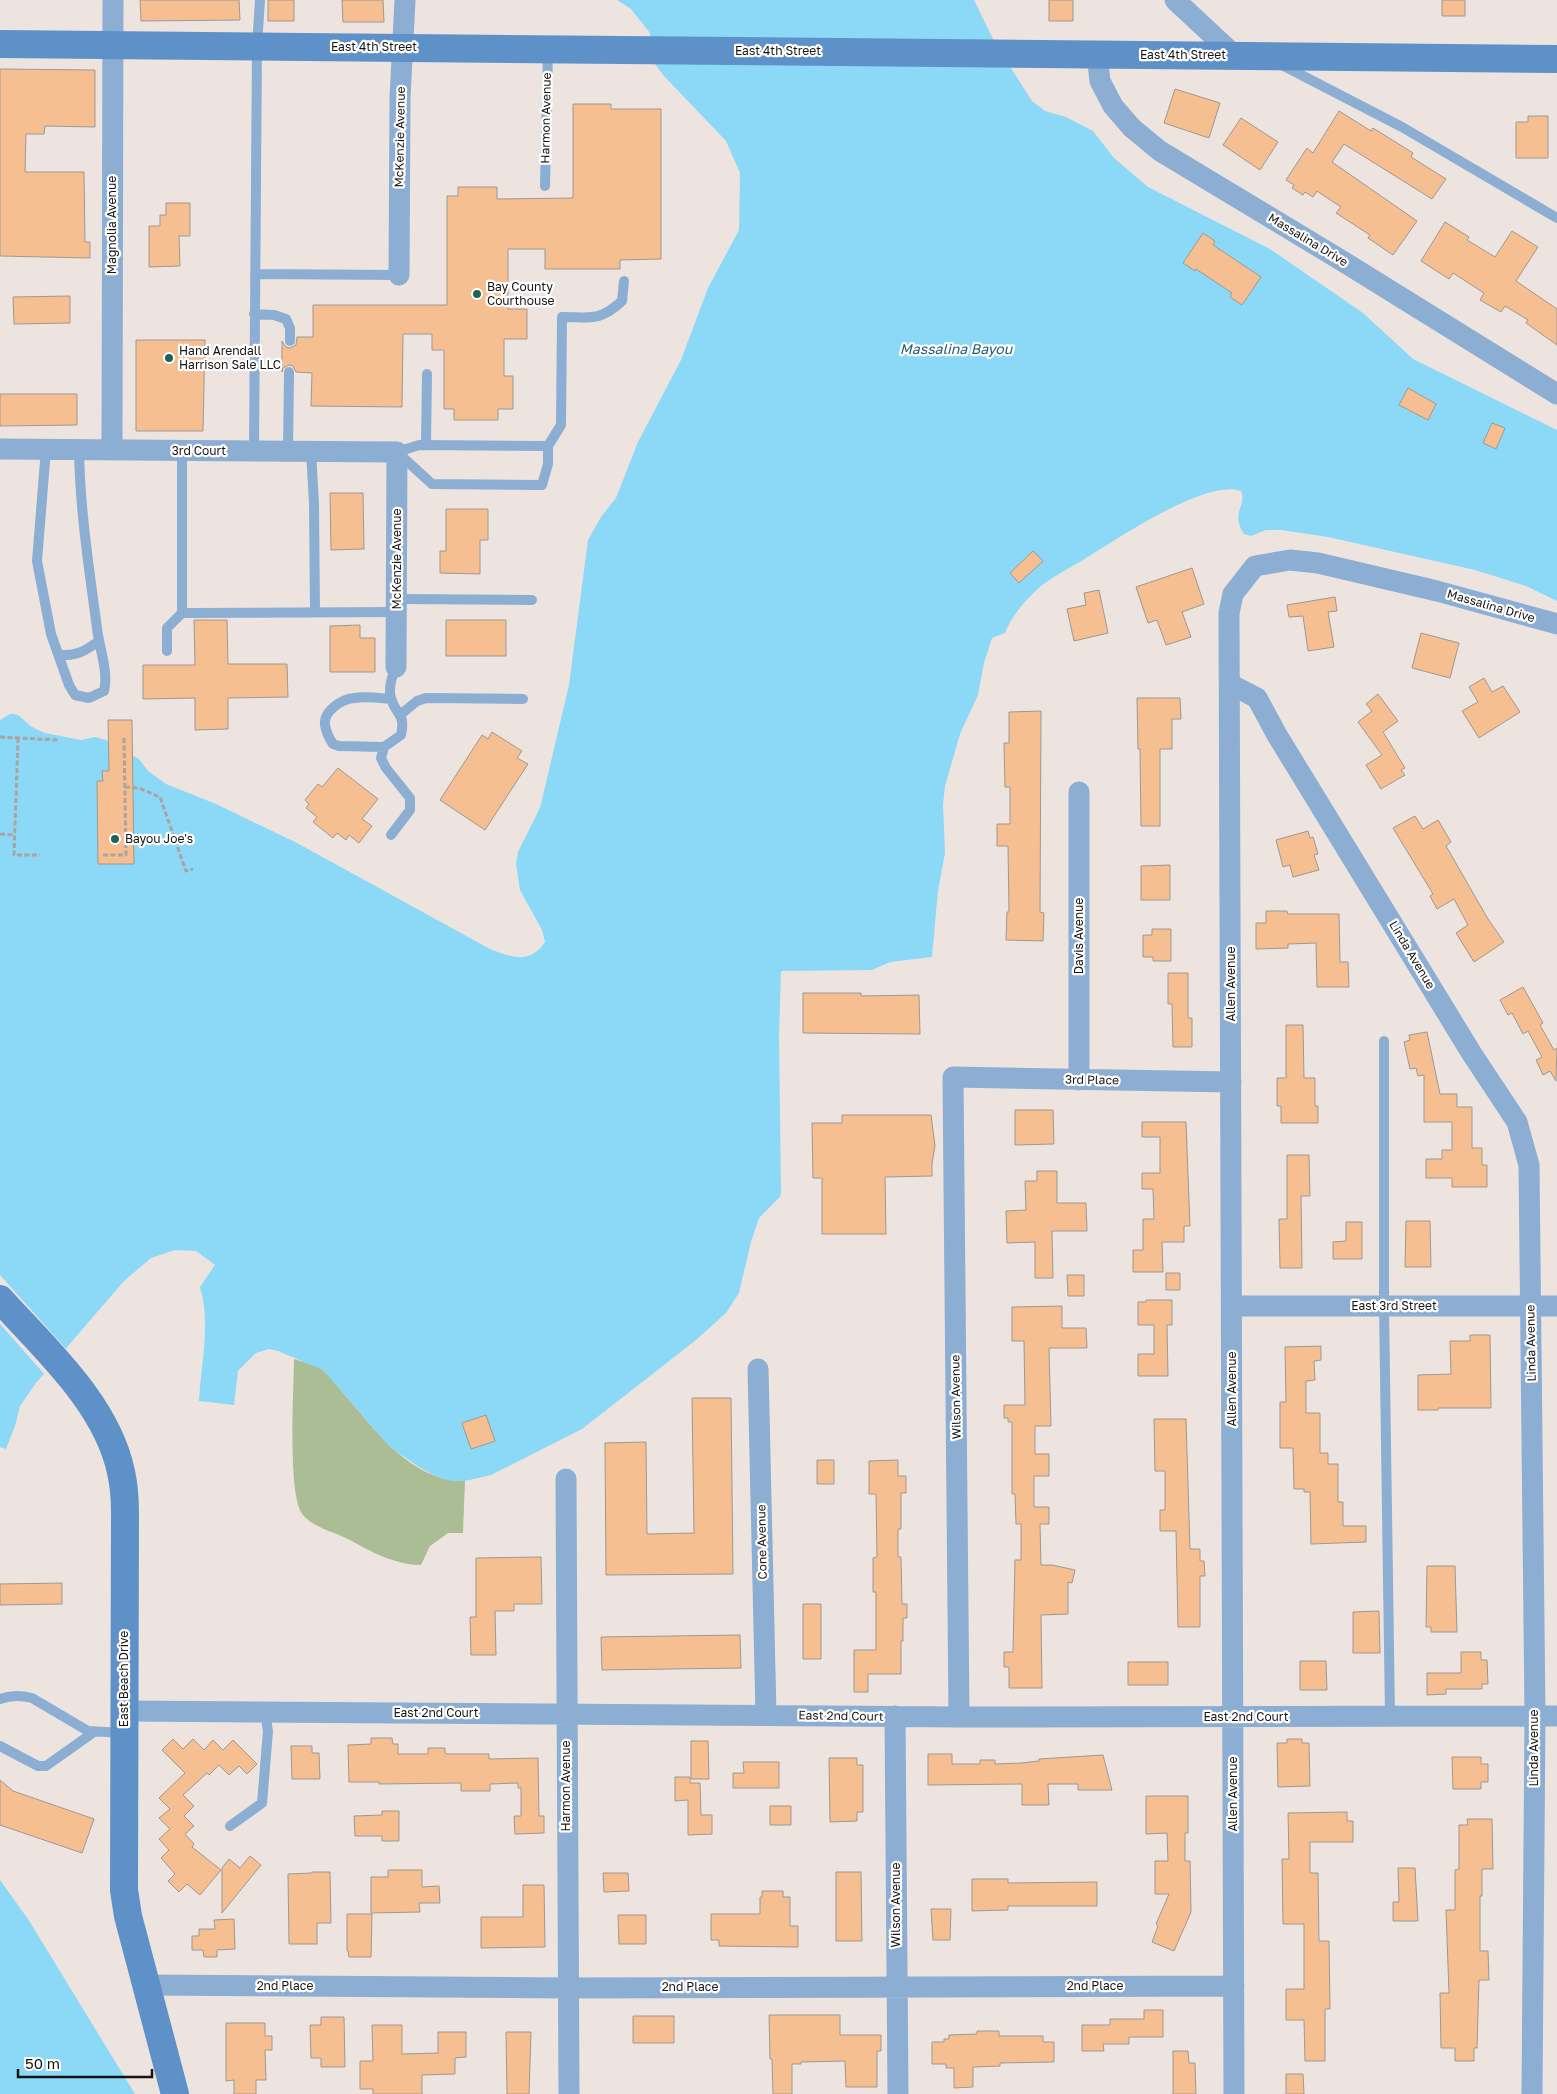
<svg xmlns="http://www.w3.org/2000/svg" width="1557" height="2094" font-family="'Golos Text',sans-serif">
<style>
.green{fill:#abbd95}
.water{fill:#8bd9f6}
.pier{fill:#ede4e0}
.building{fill:#f5bf91;stroke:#9f9892}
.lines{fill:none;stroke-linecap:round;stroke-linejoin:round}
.path{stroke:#aaa3a0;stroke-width:3;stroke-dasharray:5 2.5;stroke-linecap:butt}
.lane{stroke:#8caed3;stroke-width:10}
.street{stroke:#8caed3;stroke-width:21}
.secondary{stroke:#5d91c8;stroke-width:28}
.poi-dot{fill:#1c6459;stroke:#fff;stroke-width:2}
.labels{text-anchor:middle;stroke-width:4.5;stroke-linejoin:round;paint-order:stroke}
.street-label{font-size:12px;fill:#171413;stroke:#fff}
.poi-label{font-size:12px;fill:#171413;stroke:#fff;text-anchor:start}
.water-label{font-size:14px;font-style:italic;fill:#205d72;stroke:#fff}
</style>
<rect width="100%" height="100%" fill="#ede4e0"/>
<!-- green -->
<path class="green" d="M294,1359c9,3 21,5 29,11 7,6 14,16 20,23 33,37 67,88 122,88l-2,52h-15l-18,13 -9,19c-25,0 -50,-13 -71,-25 -15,-8 -36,-12 -47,-25 -16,-18 -9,-128 -9,-156z"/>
<!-- water -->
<path class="water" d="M617,0h357l21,43 37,58 13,10 21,6 27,14 21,27 34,29 122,62 93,64 50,46 144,71v171l-31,-15 -51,-16 -147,-33 -47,-7h-15l-15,6 -7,-2c-14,-22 3,-27 -3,-43 -35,-13 -127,50 -158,69 -13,8 -29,16 -42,26 -15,13 -29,29 -36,47l-13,5 -8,25 -6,32 -18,39 -15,52 -2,19 2,48 -7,38 -6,66 -42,5 -18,8 -91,1 -2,66 2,155 -1,5 -21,21 -8,24 -12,51 -13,20 -30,27 -114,89 -91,46 -26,6h-13l-13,-3 -20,-11 -29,-20 -67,-77 -45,-19 -9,-2 -13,4 -18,18 -4,34 -35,-4c2,-36 12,-79 1,-114l15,-22 -19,-14 -21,-1 -24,8 -27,23 -88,102 -16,23 -5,20 -9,23 -6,-2v-727l10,-6h4l4,1 14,12 13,6 36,7 14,-3 11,3 33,19 9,12 18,13 50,20 81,39 193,106c21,8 40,16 55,-7l-3,-12 -22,-40 -4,-26 2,-12 22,-44 29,-123 19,-145 13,-23 15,-19 22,-56 43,-82 27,-72 31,-58 1,-57 -14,-32 -62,-65 -12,-16 -2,-27 -19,-24z
M0,1880l28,39 107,175h-135z"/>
<!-- pier -->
<path class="pier" d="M0,1275l68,76 -22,25 -46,-52z"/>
<!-- building -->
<path class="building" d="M140,0h99l1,20 -99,1z
M268,0h26v21h-26z
M342,0h41l1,22h-41z
M1049,0h24v21h-24z
M1442,0h23v16h-23z
M0,69l95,1v57l-50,-1 -1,8h-18l-1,38h59l1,70h5v16l-90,-2z
M1175,89l45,14 -11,35 -45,-15z
M573,104h38v5h50v150l-41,1v9h-75v-20h-37v60h19v30h-23v37h9v33h-15v11h-44v-11h-10v-59h-12v-16h-29l-1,73 -91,-1 1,-33 -16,-1 -3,-6 -4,-1 -6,3 -1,4v-31l4,6 4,1 6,-3 1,-8h16v-32h134v-109h11v-9h39v12l76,-1z
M1339,111l32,20 2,-3 40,25 -2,4 35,22 -14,20 -88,-55 -12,18 85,59 -24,34 -25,-17 2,-3 -34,-22 5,-6 -24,-16 -4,6 -8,-5 -2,3 -11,-7 2,-3 -8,-5 21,-32 6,5z
M1528,116h20v42h-32v-36h12z
M1241,118l37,24 -18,28 -37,-25z
M166,203h24v33h-11l1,30 -31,1v-41h11v-11h6z
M1445,222l24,15 -2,3 28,17 17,-26 26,16 -22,34 41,28v36l-31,-22 2,-3 -23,-14 -4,6 -21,-12 4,-7 -31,-20 -4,6 -28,-18z
M1203,233l12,8 -2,4 48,32 -19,28 -12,-8 2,-4 -36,-24 -1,2 -12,-8z
M70,296v27l-56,1 -1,-27z
M136,340h69l-2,91h-67z
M1408,388l28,16 -8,16 -29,-15z
M0,394h77v31l-77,1z
M1492,423l13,5 -9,21 -13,-6z
M330,493h33l1,56 -33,1z
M446,509h42v31h-8v34l-40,-1v-22h6z
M1033,551l10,10 -24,22 -9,-10z
M1192,568l12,36 -22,8 9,25 -25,8 -9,-25 -9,3 -12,-36z
M1099,590l9,43 -34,8 -7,-32 19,-4 -2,-12z
M1335,597l2,14 -9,1 6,35 -26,4 -5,-35 -14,1 -2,-12z
M194,620h33l1,44h59l1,33 -60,1v31l-33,1v-32l-52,1v-34h52z
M446,620h60v36h-60z
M360,625v13h15v34h-45v-46z
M1421,633l38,10 -9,35 -38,-10z
M1484,678l8,14 11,-6 17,26 -41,26 -17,-27 16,-9 -9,-15z
M1378,694l20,27 -15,11 22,36 -4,2 4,5 -24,14 -15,-24 16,-10 -24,-33 14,-11 -6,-7z
M1137,698h43l1,21h-9v30h-12v77h-19l-1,-77h-2z
M1041,711l-1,201 4,1 -1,28 -37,-1 1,-28h2l-1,-66h-11v-22h13v-37h-5l-1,-44h5v-31z
M108,720h24l2,144h-36l-1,-83h6l-1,-10h7z
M492,732l30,19 -5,7 11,6 -43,66 -45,-30 42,-65 6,4z
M338,768l40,31 -16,20 10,7 -13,17 -10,-8 -3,5 -9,-7 -4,5 -20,-16 4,-5 -11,-9 3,-4 -4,-4 13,-16 4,3z
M1415,816l8,13 15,-9 13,22 -5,4 42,73 16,23 -30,20 -18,-29 12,-8 -14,-26 -17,10 -7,-13 3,-2 -40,-66z
M1308,831l2,7 3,-1 5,17 -4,1 5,15 -26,7 -3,-12 -7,2 -7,-27z
M1170,865v35h-29v-34z
M1266,911h21l1,3h51l1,48h8l1,25h-32l-1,-44 -28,1v4l-32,1v-26h10z
M1152,929h19v32h-18v-4h-10v-22h9z
M1168,973h20v45h4v29h-19l-1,-43h-4z
M1523,987l20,36 -3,2 14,25 3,-2 -1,33 -6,-10 -7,4 -7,-15 6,-3 -14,-26 -5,3 -11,-21 -4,2 -8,-15z
M803,993h58v3l58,-1 1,39 -117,-1z
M1286,1025h17l1,53h11v28h3v17h-37v-17h-4v-28h9z
M1427,1032l13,62h17v13h15v41h10v17h5v22h-35v-9h-26v-19h16v-9h10v-28h-28v-47l-6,1 -2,-8 -6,1 -6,-27 6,-2 -1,-5z
M1015,1110h38l1,34 -39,1z
M842,1115h89l4,31 -3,17v13l-47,1 1,57h-64v-56h-9l-1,-55h30z
M1142,1122h44l4,104h-6v16h-22l1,30h-30v-22h10v-31h11l-1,-30h-11v-16h18v-36h-18z
M1287,1155h22l1,41h-9l1,72h-22l-1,-49h8z
M1037,1171h20v32h29l1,28h-35l1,47h-18v-36l-28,1 -1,-32 20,-1 -1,-29h12z
M1406,1221h24l1,46h-26z
M1346,1222h16v37h-29v-17l13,-1z
M1166,1273h14v17h-14z
M1067,1275h17v21h-16z
M1146,1300h26v25h-5l1,51h-30v-22h16v-29h-16v-23h8z
M1062,1306v22h24l1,20h-38l2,78h-16v28h14v22h-15v31h15v17h-9l1,41h11l23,5 -3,13 -4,-1v32l-27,1 1,73h-33v-21h-5v-15h9l2,-92h6v-36h-5l-1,-30h-3v-72h-4v-4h-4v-13h21l-1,-64h-12v-34z
M1470,1335h20l1,73h-53v2h-20v-35l33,-1 -1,-33h20z
M1321,1346v14l-7,1 1,19 -9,1v32h14v40h8v11h10v38h5v24h23v16l-55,2 -1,-52h-6v-3h-10l-1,-41h-13v-46h6l-1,-55z
M692,1398h39l2,176 -127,1 -1,-132 41,-1 1,92 47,-1z
M486,1415l9,26 -24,8 -9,-26z
M1154,1419h32l4,130h10v12h4l1,15h-5v51h-22l-2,-96h-16v-21h5v-39h-10z
M817,1460h17v24h-17z
M898,1460v16h8v17h-5v36h-3v28h3l1,47h5v14h-4v23h-2v33h-33v18h-14v-42h22v-58h-3v-34l4,-1 -1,-63h-7v-33z
M541,1557l1,47h-28v7h-19l1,44h-25l-1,-38h6v-59z
M1427,1566h28l2,66h-26v-5h-5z
M62,1583v21l-62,1v-21z
M803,1604h18v55h-18z
M1379,1611l1,42h-27v-41z
M740,1635l1,33 -139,2 -1,-33z
M1461,1652h20v8h6l1,24h-6v5h-36v5l-19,1v-22h34z
M1300,1661h26l1,29h-27z
M1128,1662h40v23h-40z
M371,1738h21l1,6h5v10h30v-6h17v5l2,1h42v5l49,-1 1,58h5v17l-29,1 -1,-18h7v-28h-3v-5l-28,1v7h-29v-8l-82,1v-2h-30l-1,-37 23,-1z
M173,1739l10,10 10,-10 11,11 9,-10 10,10 10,-10 24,24 -10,10 -8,-8 -10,9 -10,-10 -10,10 -2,-2 -24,22 11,11 -10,10 10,10 -9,8 9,10 -2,3 29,23 -21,25 -13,-11 -8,8 -11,-11 7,-7 -14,-16 8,-8 -10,-11 11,-10 -11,-11 11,-9 -11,-11 26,-25 -23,-23z
M1287,1739h15v4h7l1,43 -32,1 -1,-44h10z
M691,1741h17l1,38h-18z
M291,1746h21v7h7l1,26h-28z
M928,1754h24v10h28v-4h15v4l27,-1 17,-2v-2l64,-4 9,35h-34v-6h-30l1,21h-27v-21l-94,1z
M1452,1757h29v7h7v18h-7v7h-28z
M829,1758h28v7h6v47h-6v9l-27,1z
M743,1762h36v26h-46v-15h11z
M675,1777h15v6h10l1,32h11v19l-24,1v-35l-13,1z
M0,1780l13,11 81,28 -12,34 -82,-28z
M1146,1796h42v37h-3v28h5l1,51 -17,39 -22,-9 6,-16 -2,-2 13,-30h-14v-33h13l-1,-28 -21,1z
M770,1806h21v19h-21z
M382,1811h17v30h-17v-5h-27l-1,-20 28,-1z
M1347,1812v9h6v21h-43v31h8l1,68h10l1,68h-5v52h-20l-1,-41h-18v-31h18v-65h-21l-1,-65h7l-1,-46z
M1467,1819h25l1,50h-11v27h-2v55h8l1,29h-10l-2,68h-3v13h-19v-13h-14l-1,-55h9l-3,-83h9v-40l4,-1v-44h9z
M250,1856l11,9 -39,48v-45l7,-9 11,9z
M1398,1868h17l3,53h-25v-19h6z
M388,1870h34v17l17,-1 1,17h-21l1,9 -49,1v-36h17z
M312,1872h18l1,51h-14v21h-28l-1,-70 24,-1z
M836,1872h25l1,69h-26z
M603,1873h25l1,18 -25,1z
M972,1879h36v4l89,-1v24h-89v4l-36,1z
M523,1885h21l1,62 -64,1v-31h42z
M762,1891h21v6h7v29h8v21l-79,-1v-6h-8v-26h49v-17h2z
M931,1909h20l-1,31h-17z
M347,1914h25l-1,43h-22l-1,-6h-1z
M618,1915h28v29h-27z
M234,1919l1,30 -18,1v7h-13l-1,-7h-11v-14h7v-7h16l-1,-9z
M1144,2010h19v27h-34v7h-26l1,7h-22v-26h28v-6h34z
M769,2015h71v20h41v16h-4v36h-31l-1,-26 -44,1v2h-9v30h-19l-1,-35h-2z
M633,2016h41v27h-41z
M321,2017h23l1,50h-24v-9h-10l-1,-33h11z
M226,2023h39v13h7v14h-7l1,30h-10v14h-22v-14l-8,1z
M372,2025h30v29l36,-1v-21h28v25l-11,1v16l-33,1v19h-49v-5h-13v-28h13z
M977,2031h22v5h44v6h11v20l-54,1v3l-27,1v20l-19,1v-20h-8v-4h-14v-22h12v-3h5v-4l28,-1z
M506,2032h25l-2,62h-22z
M1173,2051h15l1,12h6l1,31h-23z
M1286,2074h17l1,20h-18z"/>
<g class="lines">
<!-- path -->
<path class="path" d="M0,737l59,3
M18,738l-4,117h26
M125,787l14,1 21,9 26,74 7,-2
M0,834l15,1
M103,855h23l-2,-118"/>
<!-- lane -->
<path class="lane" d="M1280,64l122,63 155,91
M545,186l3,-136
M255,274l144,1
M254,314l20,1 12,4 4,9v13
M419,445l129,1v18l-6,21 -110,-1 -35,-32z
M426,445l1,-71
M548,446l13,-21 1,-108c29,0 37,5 60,-16l2,-20
M46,449l-9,112 14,73 18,51 6,10 14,3 15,-7c5,-19 -5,-43 -7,-63 -8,-60 -17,-118 -18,-178
M254,451l3,-405 3,-46
M288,451l1,-79
M311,451l3,53 1,108
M397,599l135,1
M182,613l214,-1
M167,651v-23l15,-15v-162
M60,655c17,1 25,-4 39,-14
M400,715l17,-14 9,-3 97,1
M384,747l-45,-1 -6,-2c-4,-6 -7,-12 -8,-19 -2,-14 17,-26 29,-27 12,-2 25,0 37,1
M391,835l19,-25v-12l-24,-30 -5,-10 3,-11 17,-12c5,-23 -6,-20 -10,-37 -3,-10 1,-22 5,-31
M1384,1041v265l6,410
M0,1699c11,-4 20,-4 32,-1l56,33 35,2
M0,1746l38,20h8l48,-34
M230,1826l32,-23 6,-72 -3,-19"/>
<!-- street -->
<path class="street" d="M1175,0l59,55
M1097,55l3,26 13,25 19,22 28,23 184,111 213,132
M399,275l1,-177 5,-98
M0,449l397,3 -1,215
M112,450l1,-450
M1230,684l27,14 20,37 195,319 45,68 12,43 6,551 -3,378
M1079,792v288
M1232,1306h325
M758,1369l8,346
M566,1479l3,615
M124,1711l835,6 598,-1
M895,1716l3,378
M959,1717l-6,-640 278,5
M146,1985l422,3 666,-2
M1234,2094l-5,-1481 4,-19 22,-28 35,-6 28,3 119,28 120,33"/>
<!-- secondary -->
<path class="secondary" d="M0,44l1557,15
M0,1299c45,50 107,105 121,173 3,13 4,28 4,42l-1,376 4,26 47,178"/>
</g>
<!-- markers -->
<g class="poi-dot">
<circle cx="477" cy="294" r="5"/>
<circle cx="169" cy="358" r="5"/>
<circle cx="115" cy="839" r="5"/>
</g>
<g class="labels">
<!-- street labels -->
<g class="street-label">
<text x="374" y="51">East 4th Street</text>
<text x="778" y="55">East 4th Street</text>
<text x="1183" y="59">East 4th Street</text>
<text transform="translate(546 118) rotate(-89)" y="4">Harmon Avenue</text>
<text transform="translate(400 137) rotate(-89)" y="4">McKenzie Avenue</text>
<text transform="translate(112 225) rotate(-90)" y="4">Magnolia Avenue</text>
<text transform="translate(1308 240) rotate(31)" y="4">Massalina Drive</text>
<text x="199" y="455">3rd Court</text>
<text transform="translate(397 559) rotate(-90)" y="4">McKenzie Avenue</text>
<text transform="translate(1491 606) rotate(16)" y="4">Massalina Drive</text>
<text transform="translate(1079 936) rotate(-90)" y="4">Davis Avenue</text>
<text transform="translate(1412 955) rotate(59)" y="4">Linda Avenue</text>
<text transform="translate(1231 984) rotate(-90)" y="4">Allen Avenue</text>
<text transform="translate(1092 1080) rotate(1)" y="4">3rd Place</text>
<text x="1394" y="1310">East 3rd Street</text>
<text transform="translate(1531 1343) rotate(-91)" y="4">Linda Avenue</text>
<text transform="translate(1232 1389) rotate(-90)" y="4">Allen Avenue</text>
<text transform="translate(956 1397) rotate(-91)" y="4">Wilson Avenue</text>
<text transform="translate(762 1542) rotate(-91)" y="4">Cone Avenue</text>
<text transform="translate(124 1679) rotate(-90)" y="4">East Beach Drive</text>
<text x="436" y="1717">East 2nd Court</text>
<text transform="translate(841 1716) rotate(1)" y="4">East 2nd Court</text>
<text x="1246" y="1721">East 2nd Court</text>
<text transform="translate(1534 1748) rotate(-90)" y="4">Linda Avenue</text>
<text transform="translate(566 1786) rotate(-90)" y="4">Harmon Avenue</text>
<text transform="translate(1233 1794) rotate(-90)" y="4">Allen Avenue</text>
<text transform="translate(896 1905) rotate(-90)" y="4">Wilson Avenue</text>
<text x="285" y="1990">2nd Place</text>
<text x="1095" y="1990">2nd Place</text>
<text x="690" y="1991">2nd Place</text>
</g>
<!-- poi labels -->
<g class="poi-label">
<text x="487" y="291">Bay County<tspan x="487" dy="14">Courthouse</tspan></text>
<text x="179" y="355">Hand Arendall<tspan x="179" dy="14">Harrison Sale LLC</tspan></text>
<text x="125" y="843">Bayou Joe's</text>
</g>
<!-- water labels -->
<g class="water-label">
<text x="956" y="354">Massalina Bayou</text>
</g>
</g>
<!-- scale -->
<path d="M18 2069v8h134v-8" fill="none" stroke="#171413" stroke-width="2.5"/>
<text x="25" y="2069" font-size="15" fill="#171413" stroke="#ffffff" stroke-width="4" paint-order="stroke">50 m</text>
</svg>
